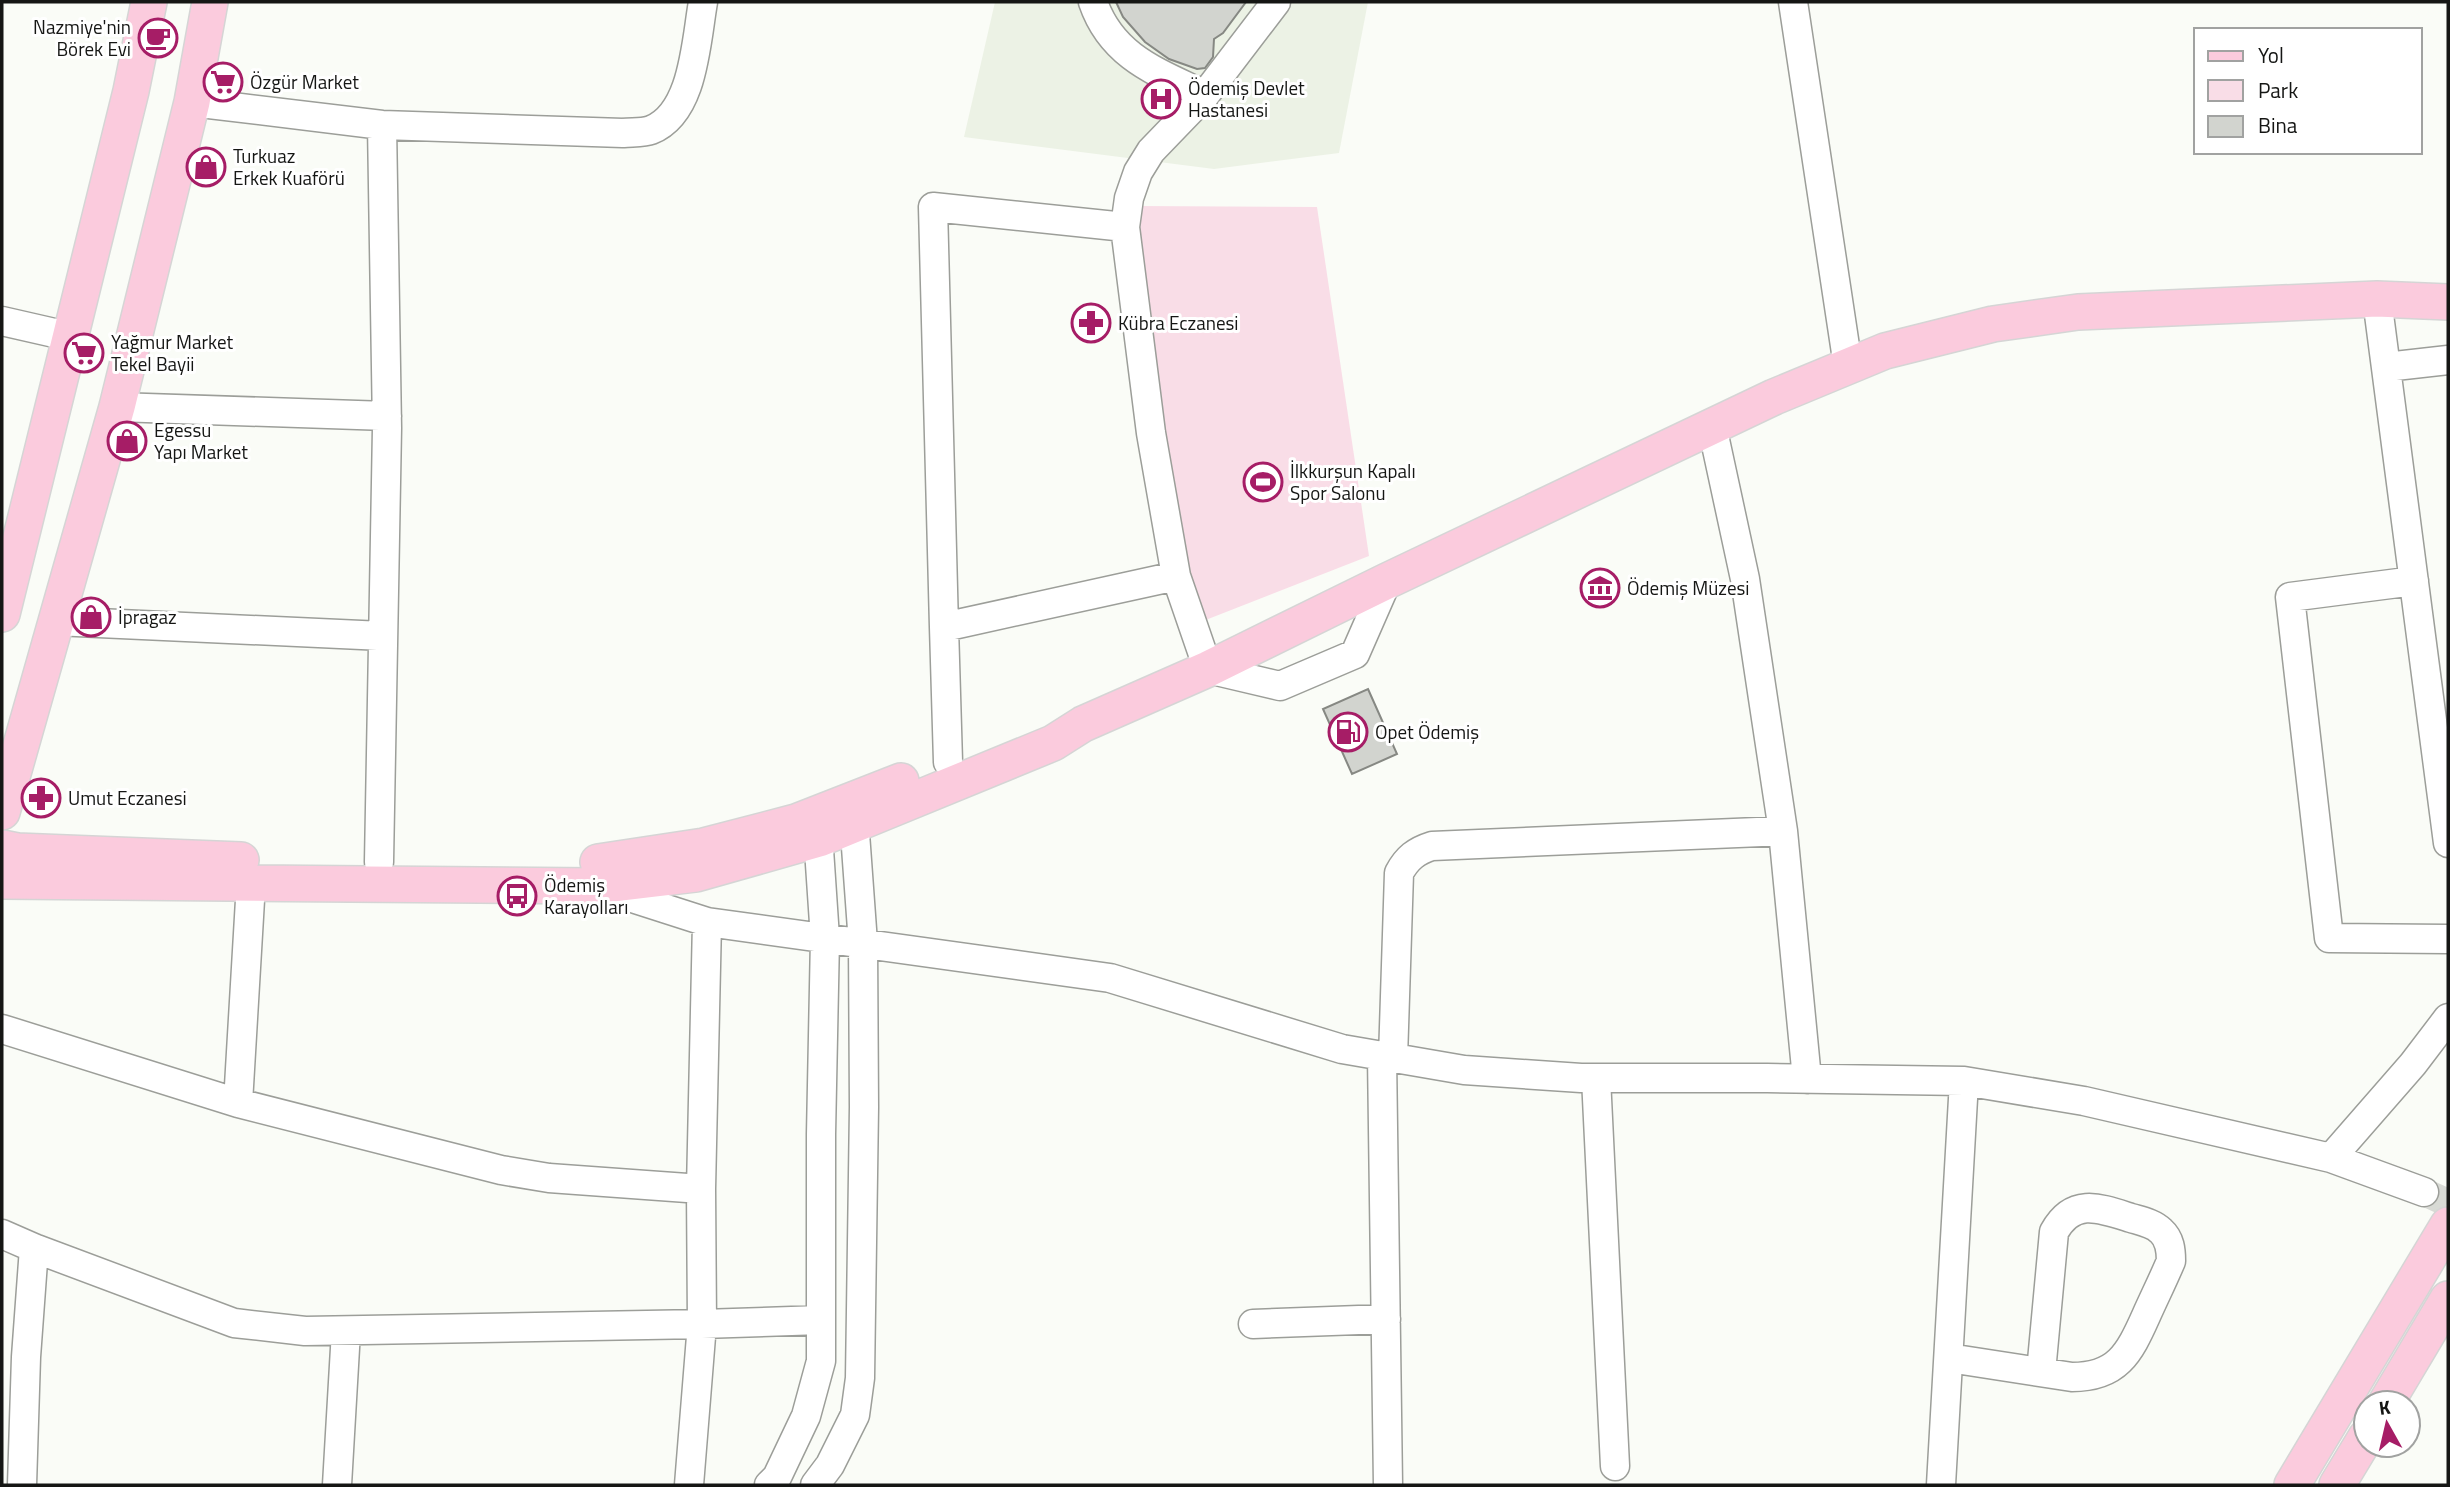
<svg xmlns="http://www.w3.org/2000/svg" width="2450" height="1487" font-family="'Titillium Web',sans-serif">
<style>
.built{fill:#ecf2e5}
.green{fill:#f9dde7}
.building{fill:#d2d4cf;stroke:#868883;stroke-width:2}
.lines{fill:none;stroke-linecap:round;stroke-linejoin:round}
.minor-tunnel{stroke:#d8dad5;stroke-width:28;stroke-dasharray:28 14;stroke-linecap:butt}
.minor-casing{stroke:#9c9e99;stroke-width:31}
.major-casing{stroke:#d5d5d5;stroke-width:38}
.minor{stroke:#fff;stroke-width:28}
.major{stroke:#fbcbdd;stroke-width:35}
.labels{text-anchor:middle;stroke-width:6;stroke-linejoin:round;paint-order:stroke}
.poi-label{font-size:19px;fill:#151614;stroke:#fff;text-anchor:start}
</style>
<rect width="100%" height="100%" fill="#fafcf7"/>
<!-- built -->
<path class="built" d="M995,2h373l-29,151 -125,16 -250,-32z"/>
<!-- green -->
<path class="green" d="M1138,206l179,1 52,349 -171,67 -48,-216z"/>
<!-- building -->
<path class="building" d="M1116,2h130l-23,31 -9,6 -1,18 -8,11 -8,1 -28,-10 -24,-17 -22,-25z
M1368,689l29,65 -45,20 -29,-65z"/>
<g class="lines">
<!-- minor-tunnel -->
<path class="minor-tunnel" d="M2424,1192l24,11"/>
<defs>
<path id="minor" d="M1093,2c19,55 64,70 112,93
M1276,2l-71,93 -54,56 -13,21 -9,26 -4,29 26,206 25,143 32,93 72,17 75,-32 32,-73
M1793,2l55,364
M192,102l190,23 241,8c9,-1 20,0 28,-3 43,-17 45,-89 52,-128
M1125,227l-192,-20 11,420 232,-51
M2377,299l71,544
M2,321l70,16
M2386,367l62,-7
M117,407l270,9
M1712,426l33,153 38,252 24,248
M2414,581l-124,16 39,341 119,1
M55,621l328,15
M944,627l4,135
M379,862l8,-434 -5,-303
M598,887l109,35 403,56 232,71 122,21 117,8h186l197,3 120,20 247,57 93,34
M2,1029l236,74 263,67 48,8 152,11
M1382,1056l6,429
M1393,1058l6,-185c8,-15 17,-22 33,-27l351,-15
M1596,1078l19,388
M238,1103l13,-220
M2331,1158l82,-94 35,-46
M2,1234l32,14 200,75 71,8 397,-7 119,-4
M1253,1324l133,-5
M1949,1358l123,19c45,0 57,-23 74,-61 8,-18 17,-36 25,-55 0,-11 -1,-22 -10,-30 -8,-8 -20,-10 -30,-13 -31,-10 -58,-21 -77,14l-13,140
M22,1485l4,-128 8,-109
M337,1485l9,-154
M689,1485l13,-161 -1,-135 6,-267
M769,1485l8,-8 29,-61 15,-55v-227l4,-196 -8,-118
M815,1485l15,-20 25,-50 5,-37 4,-271 -1,-164 -10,-137
M1941,1485l23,-404"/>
<path id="major" d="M2,614l129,-523 18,-89
M2,812l115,-405 75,-305 18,-100
M2,848l15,3 224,9
M598,862l106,-16 92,-24 105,-41
M2,881l593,5 101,-12 123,-35 234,-96 30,-19 125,-55 179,-88 387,-184 111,-46 108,-27 85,-12 299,-13 71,3
M2386,1403l62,-104
M2292,1485l156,-260
M2337,1485l29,-48"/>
</defs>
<!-- minor casing -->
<use href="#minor" class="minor-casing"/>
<!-- major casing -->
<use href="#major" class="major-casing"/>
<!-- minor -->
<use href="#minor" class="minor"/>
<!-- major -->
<use href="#major" class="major"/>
</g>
<!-- icons -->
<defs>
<symbol id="cafe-ring" viewBox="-11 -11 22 22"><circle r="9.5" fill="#fff" stroke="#a61d66" stroke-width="1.5"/><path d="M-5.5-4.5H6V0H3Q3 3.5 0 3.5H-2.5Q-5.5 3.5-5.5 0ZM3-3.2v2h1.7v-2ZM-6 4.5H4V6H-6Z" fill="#a61d66"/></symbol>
<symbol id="supermarket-ring" viewBox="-11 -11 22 22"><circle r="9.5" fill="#fff" stroke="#a61d66" stroke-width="1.5"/><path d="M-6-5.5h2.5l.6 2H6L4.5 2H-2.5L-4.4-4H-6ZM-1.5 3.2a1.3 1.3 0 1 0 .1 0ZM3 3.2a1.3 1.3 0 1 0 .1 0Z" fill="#a61d66"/></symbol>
<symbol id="hospital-ring" viewBox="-11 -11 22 22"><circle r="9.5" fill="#fff" stroke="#a61d66" stroke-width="1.5"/><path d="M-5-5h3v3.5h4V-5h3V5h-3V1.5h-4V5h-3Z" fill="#a61d66"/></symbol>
<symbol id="shop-ring" viewBox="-11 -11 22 22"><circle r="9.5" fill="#fff" stroke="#a61d66" stroke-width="1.5"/><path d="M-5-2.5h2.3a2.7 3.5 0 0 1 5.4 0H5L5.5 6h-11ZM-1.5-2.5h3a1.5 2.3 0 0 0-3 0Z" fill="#a61d66"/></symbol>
<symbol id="pharmacy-ring" viewBox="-11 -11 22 22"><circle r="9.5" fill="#fff" stroke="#a61d66" stroke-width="1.5"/><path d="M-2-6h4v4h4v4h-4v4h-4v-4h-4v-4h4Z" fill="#a61d66"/></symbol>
<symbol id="stadium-ring" viewBox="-11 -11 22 22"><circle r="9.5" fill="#fff" stroke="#a61d66" stroke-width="1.5"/><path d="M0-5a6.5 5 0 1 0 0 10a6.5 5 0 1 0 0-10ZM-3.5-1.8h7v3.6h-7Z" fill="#a61d66"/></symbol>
<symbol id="museum-ring" viewBox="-11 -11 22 22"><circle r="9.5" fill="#fff" stroke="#a61d66" stroke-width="1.5"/><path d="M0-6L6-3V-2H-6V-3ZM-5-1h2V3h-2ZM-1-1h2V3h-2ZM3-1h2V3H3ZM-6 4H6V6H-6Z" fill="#a61d66"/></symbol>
<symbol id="fuel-ring" viewBox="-11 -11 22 22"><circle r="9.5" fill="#fff" stroke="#a61d66" stroke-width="1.5"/><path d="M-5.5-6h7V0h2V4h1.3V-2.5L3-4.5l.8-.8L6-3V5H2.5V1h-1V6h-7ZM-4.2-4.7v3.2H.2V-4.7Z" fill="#a61d66"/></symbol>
<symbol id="bus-ring" viewBox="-11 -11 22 22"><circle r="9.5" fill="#fff" stroke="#a61d66" stroke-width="1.5"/><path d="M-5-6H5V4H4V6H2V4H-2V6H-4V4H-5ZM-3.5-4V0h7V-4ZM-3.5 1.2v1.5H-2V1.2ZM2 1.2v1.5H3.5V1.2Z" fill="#a61d66"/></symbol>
</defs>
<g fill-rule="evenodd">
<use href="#cafe-ring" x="136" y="16" width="44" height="44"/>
<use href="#supermarket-ring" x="201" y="60" width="44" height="44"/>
<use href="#hospital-ring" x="1139" y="77" width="44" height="44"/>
<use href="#shop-ring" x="184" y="145" width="44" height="44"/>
<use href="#pharmacy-ring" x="1069" y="301" width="44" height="44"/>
<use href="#supermarket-ring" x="62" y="331" width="44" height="44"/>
<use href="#shop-ring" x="105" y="419" width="44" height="44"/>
<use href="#stadium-ring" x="1241" y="460" width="44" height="44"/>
<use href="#museum-ring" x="1578" y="566" width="44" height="44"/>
<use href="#shop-ring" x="69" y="595" width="44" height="44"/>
<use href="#fuel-ring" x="1326" y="710" width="44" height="44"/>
<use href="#pharmacy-ring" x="19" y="776" width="44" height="44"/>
<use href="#bus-ring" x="495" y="874" width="44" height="44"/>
</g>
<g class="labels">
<!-- poi labels -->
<g class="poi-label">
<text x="131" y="34" text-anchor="end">Nazmiye'nin<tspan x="131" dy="22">Börek Evi</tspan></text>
<text x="250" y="89">Özgür Market</text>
<text x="1188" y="95">Ödemiş Devlet<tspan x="1188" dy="22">Hastanesi</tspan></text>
<text x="233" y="163">Turkuaz<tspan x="233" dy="22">Erkek Kuaförü</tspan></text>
<text x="1118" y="330">Kübra Eczanesi</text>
<text x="111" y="349">Yağmur Market<tspan x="111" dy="22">Tekel Bayii</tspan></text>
<text x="154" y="437">Egessu<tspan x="154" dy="22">Yapı Market</tspan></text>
<text x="1290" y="478">İlkkurşun Kapalı<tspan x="1290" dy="22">Spor Salonu</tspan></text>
<text x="1627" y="595">Ödemiş Müzesi</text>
<text x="118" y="624">İpragaz</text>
<text x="1375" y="739">Opet Ödemiş</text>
<text x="68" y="805">Umut Eczanesi</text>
<text x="544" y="892">Ödemiş<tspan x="544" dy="22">Karayolları</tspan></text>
</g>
</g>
<!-- border -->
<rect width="2450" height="1487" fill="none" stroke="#151614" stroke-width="7"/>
<!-- legend -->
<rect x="2194" y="28" width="228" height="126" fill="#ffffff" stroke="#a1a2a1" stroke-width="2"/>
<rect x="2208" y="51" width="35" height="10" fill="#fbcbdd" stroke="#a1a2a1" stroke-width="2"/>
<text x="2258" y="63" font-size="21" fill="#151614">Yol</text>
<rect x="2208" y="80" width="35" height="21" fill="#f9dde7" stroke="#a1a2a1" stroke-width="2"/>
<text x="2258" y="98" font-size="21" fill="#151614">Park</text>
<rect x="2208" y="116" width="35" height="21" fill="#d2d4cf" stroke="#a1a2a1" stroke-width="2"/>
<text x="2258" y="133" font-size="21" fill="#151614">Bina</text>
<!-- north arrow -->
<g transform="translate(2387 1424) rotate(352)"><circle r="33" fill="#ffffff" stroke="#a1a2a1" stroke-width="2"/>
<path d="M0-5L12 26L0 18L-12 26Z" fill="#a61d66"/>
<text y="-10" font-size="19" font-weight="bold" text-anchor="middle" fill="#151614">K</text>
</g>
</svg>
